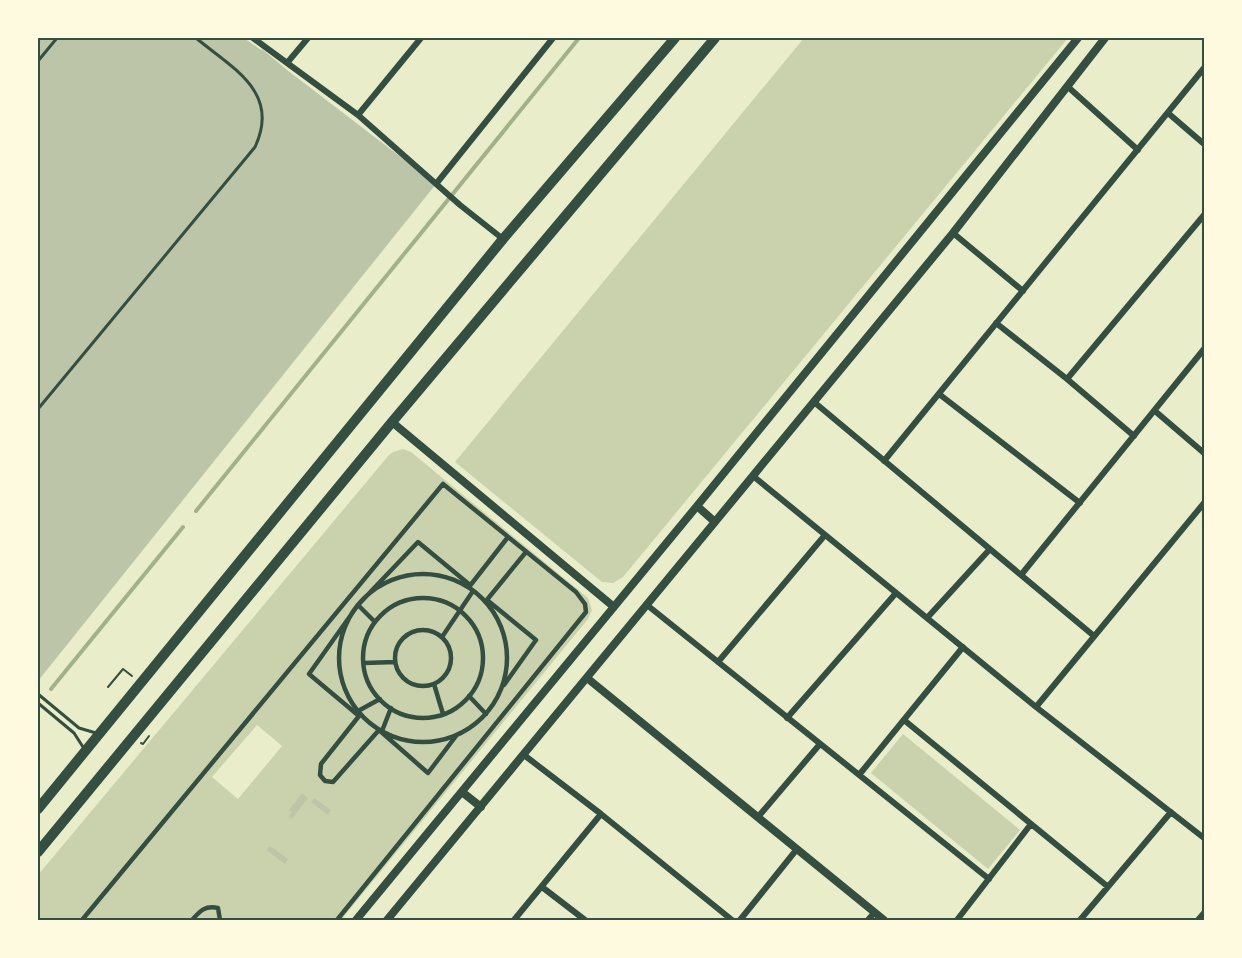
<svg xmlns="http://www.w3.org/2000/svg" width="1242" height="958" font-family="'PT Sans',sans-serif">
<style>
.green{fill:#cad2ad;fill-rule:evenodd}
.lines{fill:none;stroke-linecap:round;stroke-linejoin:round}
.stream{stroke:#a3b18a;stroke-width:4}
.building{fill:#bcc5a7}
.path{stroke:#344e41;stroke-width:2}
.service{stroke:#344e41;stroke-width:3}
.pedestrian{stroke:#344e41;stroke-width:4.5}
.minor{stroke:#344e41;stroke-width:6}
.tertiary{stroke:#344e41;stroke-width:8}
.trunk{stroke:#344e41;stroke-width:10}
.neatline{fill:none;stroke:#344e41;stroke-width:2}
</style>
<rect width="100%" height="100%" fill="#e9edc9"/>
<!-- green -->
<path class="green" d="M804,38h264l-445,539 -10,6 -11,-1 -147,-120z
M403,449l8,3 177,146 4,12 -4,9 -247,301h-303v-45l351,-420 4,-3zM257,725l25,21 -44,53 -26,-22z
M903,734l117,96 -32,39 -117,-96z"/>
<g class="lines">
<!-- stream -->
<path class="stream" d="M196,511l383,-473
M51,689l132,-162"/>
</g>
<!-- building -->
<path class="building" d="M38,38h206l17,12 1,-1 25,21 149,114 -398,497z
M302,793l6,5 -16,21 -3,-3 3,-4 -3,-2z
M314,798l17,12 -3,5 -17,-13z
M270,846l18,13 -3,5 -19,-14z"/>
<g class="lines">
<!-- path -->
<path class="path" d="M108,687l15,-18 9,7
M141,743l2,1 6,-8"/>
<!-- service -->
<path class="service" d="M38,61l19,-23
M38,409l217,-262c26,-55 -23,-79 -59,-109
M38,694l41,34 17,5
M38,703l36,30 9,14"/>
<!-- pedestrian -->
<path class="pedestrian" d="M339 658a84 84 0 1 1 168 0a84 84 0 1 1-168 0Z
M469,587l39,-50
M363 658a60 60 0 1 1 120 0a60 60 0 1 1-120 0Z
M487,600l49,40 -32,45
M486,601l40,-49
M358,605l17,17
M395 658a28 28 0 1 1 56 0a28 28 0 1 1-56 0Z
M442,637l31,-46
M364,663l31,-1
M434,684l9,30
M469,696l17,18
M358,711l22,-12
M382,731l9,-23
M456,736l-28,37 -49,-43 -46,52 -8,-1 -5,-6 1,-11 38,-48 -50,-42 49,-69 60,-63 52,43
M82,920l361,-436 133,108 9,12 1,8 -249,308
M192,920c8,-9 13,-15 26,-12l2,12"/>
<!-- minor -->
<path class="minor" d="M253,38l105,77 102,90 43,34
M287,63l21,-25
M1067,86l71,64
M1168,113l36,31
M358,115l63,-77
M436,184l117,-146
M953,233l70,58
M996,323l71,56 67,57
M1067,379l137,-164
M939,394l141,109
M814,402l280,234
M1155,411l49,42
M884,461l320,-393
M753,476l283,231 168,131
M1021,575l183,-226
M647,605l342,274
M927,618l63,-69
M718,662l107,-127
M1036,707l168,-204
M787,718l109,-125
M904,720l203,166
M524,755l77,59 131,106
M859,775l104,-128
M758,817l62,-73
M542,887l43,33
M514,920l87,-106
M740,920l57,-71
M868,920l6,-7
M957,920l74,-96
M1080,920l91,-108
M1198,920l6,-7"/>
<!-- tertiary -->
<path class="tertiary" d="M392,422l222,185
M697,506l18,16
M587,678l297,242
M462,792l19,15
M356,920l341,-414 381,-468
M387,920l566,-687 152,-195"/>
<!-- trunk -->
<path class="trunk" d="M38,809l465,-570 172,-201
M38,852l354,-430 323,-384"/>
</g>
<!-- border -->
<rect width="1242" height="958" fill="none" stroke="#fefae0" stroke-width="78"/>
<rect x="39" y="39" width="1164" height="880" class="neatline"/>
</svg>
